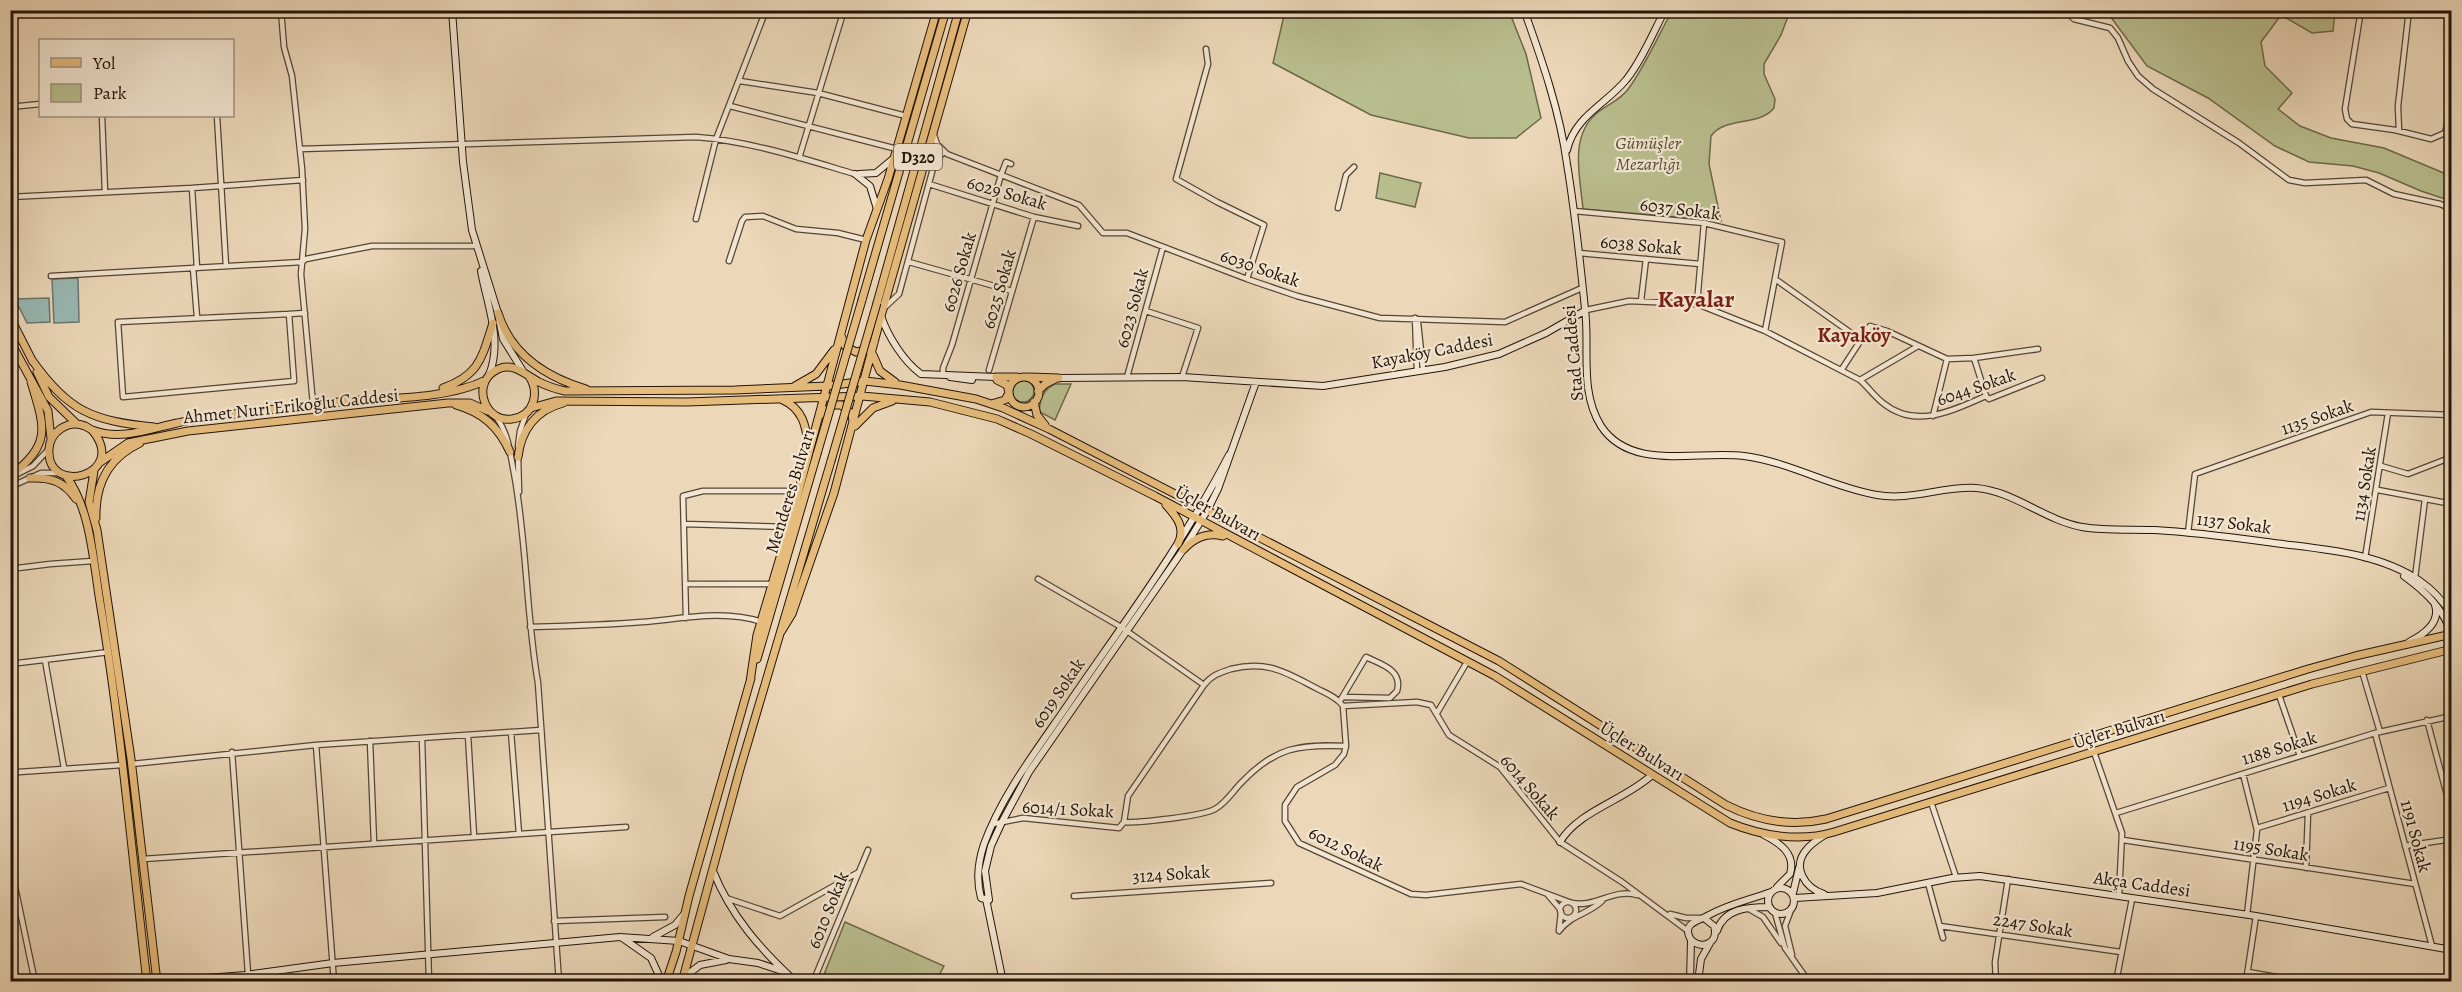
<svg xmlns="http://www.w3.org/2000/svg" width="2462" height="992" font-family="Alegreya,serif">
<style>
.green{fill:#b9be8e;stroke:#6e684b;stroke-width:1.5}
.water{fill:#99b9b5;stroke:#6a7770;stroke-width:1.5}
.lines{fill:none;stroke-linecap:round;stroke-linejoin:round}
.street-casing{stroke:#554434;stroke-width:7}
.secondary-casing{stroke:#231308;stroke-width:8}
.primary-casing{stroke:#231308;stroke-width:9}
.street{stroke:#f3e6d2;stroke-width:4.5}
.secondary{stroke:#f3e6d2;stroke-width:6}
.primary{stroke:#e6bc7c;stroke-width:7}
.primary-bridge-casing{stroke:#231308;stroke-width:9;stroke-linecap:butt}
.primary-bridge{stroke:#e6bc7c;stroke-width:7}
.labels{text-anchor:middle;stroke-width:4.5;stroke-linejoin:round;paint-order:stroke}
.shield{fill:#f3e6d2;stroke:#615245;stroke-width:1.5}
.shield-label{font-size:16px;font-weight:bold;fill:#231308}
.park-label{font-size:18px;font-style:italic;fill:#584f37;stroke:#f3e6d2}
.street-label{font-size:18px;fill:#231308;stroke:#f3e6d2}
.quarter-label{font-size:21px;font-weight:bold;fill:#7a1f14;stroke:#f3e6d2}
.district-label{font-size:24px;font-weight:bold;fill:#7a1f14;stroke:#f3e6d2}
</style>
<rect width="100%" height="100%" fill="#ecd8b9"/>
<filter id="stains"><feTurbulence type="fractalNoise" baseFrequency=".00333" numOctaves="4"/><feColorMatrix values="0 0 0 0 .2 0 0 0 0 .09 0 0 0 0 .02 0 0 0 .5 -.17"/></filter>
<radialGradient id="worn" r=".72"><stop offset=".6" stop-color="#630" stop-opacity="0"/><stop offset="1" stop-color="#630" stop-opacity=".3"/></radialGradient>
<!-- green -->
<path class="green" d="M1285,11h224l17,43 15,64 -25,20h-47l-98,-23 -98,-52z
M1672,11h118l-9,24 -17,29v10l11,25 -1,9c-15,19 -49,8 -63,28l-2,28 12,57 -138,-12c-3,-32 -14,-73 14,-96 11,-9 24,-13 32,-25 17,-24 29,-52 43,-77z
M2103,11h232l-2,20 -21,2 -31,-18 -20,27 4,24 27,27 -14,16 22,17 31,12 53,10 67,28v25l-30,-10 -42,-18 -26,-7 -44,-4 -34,-16 -67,-48 -61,-32 -37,-50z
M1380,173l41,10 -6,24 -39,-9z
M1012 391a11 11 0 1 1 22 0a11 11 0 1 1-22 0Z
M1055,384h16l-16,36 -15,-8c-2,-12 4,-23 15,-28z
M845,922l99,44 -8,15 -115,1z"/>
<!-- water -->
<path class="water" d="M78,278l1,44 -25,1 -2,-44z
M49,298l1,24 -23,1 -12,-24z"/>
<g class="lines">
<defs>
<path id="street" d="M281,10l3,37 8,29 10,93 3,60 -4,45 12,130
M2064,10l10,9 36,9 8,10 10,23 10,15 15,13 86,54 50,37 16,3 61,-3 28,14 46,10 12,5
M2361,10l-16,99 2,10 5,5 43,6 36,9 14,-6 3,-12v-111
M1206,49l2,15 -32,115 41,23 47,23 -17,54
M740,81l78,12 88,23
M730,106l167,43
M10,107l30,-3
M102,116l3,76
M217,116l9,150
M2399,131l-1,-25 11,-96
M934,135l3,9 10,10 132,51 24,28h24l120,46 50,17 83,22 125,4 77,-34
M300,149l396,-12c54,4 108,22 159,37
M799,158l45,-148
M929,184l105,33 44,9
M192,188l111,-8
M10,197l182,-9 5,80
M1338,208l8,-33 8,-8
M1574,211l130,12 78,19 -17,89
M696,219l20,-80 50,-129
M1579,253l121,11
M729,261l13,-40 3,-4 18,-1 33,13 42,4 28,7
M909,262l103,29
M193,268l4,49
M51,276l251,-14 4,-3 66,-13h105
M1775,279l86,61
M1641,301l5,-42
M1697,304l7,-81
M884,308l15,-14 36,-133 7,-7
M1586,310l43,-9 68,3 68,27 95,49 58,-34
M1146,311l52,17 -16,49
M289,314l5,67 -171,16 -5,-75z
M289,314l16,-1
M1415,318l3,5 5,46
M1415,318l2,52
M1974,358l12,38
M1842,369l28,-43 17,5 60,28 27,-1 64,-9
M989,370l45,-153
M943,375v-7l9,-23 49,-170 5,-13 5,2
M1127,377l36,-130
M1860,380c8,7 15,17 23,23 33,27 70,7 103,-7l3,3 53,-21
M1933,416l14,-57
M496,417c13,17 14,37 18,56 13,70 12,141 24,210l21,299
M518,447l2,-16 6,-17
M518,455l1,37
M2381,466l27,8 44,-17
M13,476l20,-10 16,-17
M10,487l31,-14h18
M2378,490l74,14
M684,524l105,3
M2188,533l7,-59 176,-62 81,3
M2365,558l23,-145
M10,569l40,-5 43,-3
M2415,578l10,-79
M1038,579l83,48 83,58c8,-10 15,-12 27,-16 36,-9 54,3 85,19 9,5 21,9 27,18l74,-4 14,3 18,30 51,32 60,75 62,40 66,49
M685,584h87
M686,618l-3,-122 20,-5h95
M530,627c38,-1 75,-2 112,-5 40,-3 81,-13 120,0
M45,660l19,108
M10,664l99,-12
M2362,671l18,61
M2279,695l21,61
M1340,701l26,-44c15,7 37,13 31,34l-7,7 -46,-1
M1343,706l3,40 -2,8 -9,11 -38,22 -12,18v16l14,22 112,51 15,1 95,-11 48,18
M1437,713l30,-51
M2427,720l25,94
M511,732l8,102
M2375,733l57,213
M468,735l6,101
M422,738l7,244
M370,741l4,102
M316,745l18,237
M232,752l16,222
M2094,752l28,81 -3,63
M132,764l184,-19 225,-15
M2243,774l14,56 -10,85
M10,776l9,-4 103,-7
M1931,802l25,75
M2116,813l259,-80 77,-17
M1124,822c16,1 79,-6 91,-13 11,-6 18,-18 26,-26 34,-36 58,-39 105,-37
M993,824l30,-6 96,10 5,-6 4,-26 76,-111
M2257,828l132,-40
M2123,840l292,44
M2405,846l47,-7
M143,859l483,-32
M10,863l25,119
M2306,868l2,-55
M1928,883l15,55
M1548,895l12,14
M1074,896l197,-13
M726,898l54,18 79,-44
M1560 910a8 8 0 1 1 16 0a8 8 0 1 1-16 0Z
M1572,903c23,5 42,-15 65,-8
M1749,909l14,8 18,26
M1791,910l-6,16 7,29
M1775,913l10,35 24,34
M1670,914l16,4h14
M554,921l111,-4
M1940,926l181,26
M1559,930l2,-18
M1559,931c13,-17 28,-16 43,-30
M2248,972l56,10
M813,982l55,-132
M1996,982l-1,-20 13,-83
M2116,982l16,-83
M2246,982l10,-66"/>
<path id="secondary" d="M452,10l11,152 9,68 26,83 5,26 20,32
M1524,10c18,50 36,102 43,154 8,48 13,96 18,145 5,39 -6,82 16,117 30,46 97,24 143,30 46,6 87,31 133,39 33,6 66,-9 99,-7 38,3 68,32 106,39 24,4 48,2 73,3 37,2 75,7 112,12 50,7 109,9 153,39 13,9 23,20 32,34
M1567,150c8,-34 38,-45 59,-70 16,-20 27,-47 39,-70
M855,174l15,12 7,23
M859,174l17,-1 18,-15
M481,271c6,34 22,70 8,104
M881,316c7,20 22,45 40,58l75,3
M950,377l22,3
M1059,378l123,-1 141,9 122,-19 54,-13 47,-21 40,-23
M1229,455c-45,87 -103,165 -158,245 -31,46 -68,92 -87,144 -6,18 -8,36 -3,54l8,2 -4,-29 6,-25 11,-24 27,-50 154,-222 24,-39 11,-22 38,-107
M2404,576c22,16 39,32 48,59
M2409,642c14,-7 32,-19 26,-37
M1764,835c16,8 32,19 26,39l-13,13
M1560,842c18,-31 65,-42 92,-67
M713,871c18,45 47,78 83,111
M1768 901a13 13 0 1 1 26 0a13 13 0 1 1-26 0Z
M1793,893l6,-25
M1824,894c-19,-6 -33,-27 -17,-45 5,-6 12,-10 19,-15
M1795,898l82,-5 75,-15 28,-2 276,40 196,34
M986,899l17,83
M1704,918l10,8c3,10 -1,18 -12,19 -5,-1 -9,-2 -12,-7 -8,-15 9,-17 17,-22 21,-12 42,-16 64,-24
M1717,931c7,-23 32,-24 52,-24
M621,937l30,21 11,24
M653,937l22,-12 10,-12
M683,978l17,-13 26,-5
M152,982l94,-7 87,-12 287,-26 59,4 50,18 29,4 24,8
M1690,982l1,-42
M1698,982l3,-23 9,-16"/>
<path id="primary" d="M862,300l84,-290
M877,303l82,-293
M498,313c13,42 48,64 88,76
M10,317l23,45
M841,335l4,11 11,6 10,-2 8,-7
M10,341l38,70 3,28
M873,355l7,16 15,11
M32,360c36,51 60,61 122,67
M37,372l12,25 28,27
M529,376c11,17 5,40 -17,43 -26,4 -40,-32 -19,-47 18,-13 31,2 46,10 8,4 17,7 26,9l170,-1 92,-4 38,-5 35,4 76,14 27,9 46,21 450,232 227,144c32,16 65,22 100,14l482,-150 47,-13 97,-22
M996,377h21
M1029,377l30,1
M1009 392a15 15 0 1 1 30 0a15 15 0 1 1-30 0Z
M795,386l21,-12 18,-24
M443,388c37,-13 39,-31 50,-65
M1038,391l7,-7 10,-5
M781,399c23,10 25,28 28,50
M1034,402l3,13 8,10
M991,404l14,-4 4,-7 -2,-8 -10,-5
M456,405c27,8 42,21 54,47
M531,408l25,-7 131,1 175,-6 68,6 67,17 34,15 124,62 340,180 235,147c32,13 70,19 104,9l478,-148 140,-35
M819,416l14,-11h8l11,9 1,8
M855,426l18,-18 19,-7
M92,430c38,45 -46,68 -43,19 1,-17 19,-30 36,-23 2,1 5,3 7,4 29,11 57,-1 85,-7 16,-4 32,-5 49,-8 40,-5 81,-10 122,-14 42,-3 100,-2 138,-21
M518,457c3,-27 18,-47 45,-54
M99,463l29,-20 60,-12 260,-28h22l18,8
M94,471l-5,31 8,28 34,229 26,223
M10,476c42,-32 35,-48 21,-94
M66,476c25,34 27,84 34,126 21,125 32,253 47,380
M30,478c22,-1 34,4 46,21
M1166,505c11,12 20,23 12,39
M96,518c-1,-34 12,-60 44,-75
M1183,550c11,-12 23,-18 40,-14
M781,632l11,-18 42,-121 47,-177 87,-306
M757,659l60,-205
M750,682l7,-47 32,-108 77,-287 22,-61 49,-169
M666,982l10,-30 13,-56 62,-218
M682,982l58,-213 91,-308"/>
</defs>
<!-- street casing -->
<use href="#street" class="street-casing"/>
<!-- secondary casing -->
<use href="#secondary" class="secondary-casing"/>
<!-- primary casing -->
<use href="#primary" class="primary-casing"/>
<!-- street -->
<use href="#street" class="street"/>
<!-- secondary -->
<use href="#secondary" class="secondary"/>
<!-- primary -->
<use href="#primary" class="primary"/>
<defs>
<path id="primary-bridge" d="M817,454l45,-154
M831,461l46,-158"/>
</defs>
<!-- primary-bridge casing -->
<use href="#primary-bridge" class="primary-bridge-casing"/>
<!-- primary-bridge -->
<use href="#primary-bridge" class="primary-bridge"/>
</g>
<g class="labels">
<!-- shield labels -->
<rect class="shield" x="894" y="144" width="48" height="26" rx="4.5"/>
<g class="shield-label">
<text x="918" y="163">D320</text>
</g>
<!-- park labels -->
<g class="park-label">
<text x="1648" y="149">Gümüşler<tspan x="1648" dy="21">Mezarlığı</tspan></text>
</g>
<!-- street labels -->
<g class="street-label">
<text transform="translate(1007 193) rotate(16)" y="6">6029 Sokak</text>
<text transform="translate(1680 209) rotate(7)" y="6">6037 Sokak</text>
<text transform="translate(1641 245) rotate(5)" y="6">6038 Sokak</text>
<text transform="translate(1260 268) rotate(19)" y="6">6030 Sokak</text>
<text transform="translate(959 272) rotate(-74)" y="6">6026 Sokak</text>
<text transform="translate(999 289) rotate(-74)" y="6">6025 Sokak</text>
<text transform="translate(1132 308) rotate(-75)" y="6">6023 Sokak</text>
<text transform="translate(1432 351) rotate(-11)" y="6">Kayaköy Caddesi</text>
<text transform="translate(1573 353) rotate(-95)" y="6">Stad Caddesi</text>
<text transform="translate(1976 387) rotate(-19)" y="6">6044 Sokak</text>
<text transform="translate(291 406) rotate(-6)" y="6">Ahmet Nuri Erikoğlu Caddesi</text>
<text transform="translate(2317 417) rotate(-19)" y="6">1135 Sokak</text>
<text transform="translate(2364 484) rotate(-81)" y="6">1134 Sokak</text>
<text transform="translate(790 491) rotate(-73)" y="6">Menderes Bulvarı</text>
<text transform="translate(1218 513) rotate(29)" y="6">Üçler Bulvarı</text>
<text transform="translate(2234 523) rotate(7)" y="6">1137 Sokak</text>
<text transform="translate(1058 693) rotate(-56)" y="6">6019 Sokak</text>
<text transform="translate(2119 729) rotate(-17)" y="6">Üçler Bulvarı</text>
<text transform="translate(2279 748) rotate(-17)" y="6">1188 Sokak</text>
<text transform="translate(1642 751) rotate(32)" y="6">Üçler Bulvarı</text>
<text transform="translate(1530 787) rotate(49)" y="6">6014 Sokak</text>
<text transform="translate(2319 795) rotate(-17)" y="6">1194 Sokak</text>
<text transform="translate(1068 809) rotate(3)" y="6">6014/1 Sokak</text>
<text transform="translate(2416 836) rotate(75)" y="6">1191 Sokak</text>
<text transform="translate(1346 849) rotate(26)" y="6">6012 Sokak</text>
<text transform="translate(2271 849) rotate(9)" y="6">1195 Sokak</text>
<text transform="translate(1171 874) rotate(-4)" y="6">3124 Sokak</text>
<text transform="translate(2142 884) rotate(8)" y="6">Akça Caddesi</text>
<text transform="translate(828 910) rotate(-68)" y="6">6010 Sokak</text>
<text transform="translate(2033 925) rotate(9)" y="6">2247 Sokak</text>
</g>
<!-- quarter labels -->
<g class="quarter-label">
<text x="1854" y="342">Kayaköy</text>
</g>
<!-- district labels -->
<g class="district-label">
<text x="1696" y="307">Kayalar</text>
</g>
</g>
<!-- margin -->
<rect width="2462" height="992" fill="none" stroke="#ecd8b9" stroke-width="36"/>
<rect x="12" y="12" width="2438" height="968" fill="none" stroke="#231308" stroke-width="3"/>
<rect x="18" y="18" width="2426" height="956" fill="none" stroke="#231308" stroke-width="1.5"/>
<!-- legend -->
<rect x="39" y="39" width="195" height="78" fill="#f3e6d2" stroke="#a09281" stroke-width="1.5"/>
<rect x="51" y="58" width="30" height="9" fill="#e6bc7c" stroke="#a09281" stroke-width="1.5"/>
<text x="93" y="69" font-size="18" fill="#231308">Yol</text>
<rect x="51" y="84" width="30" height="18" fill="#b9be8e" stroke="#a09281" stroke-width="1.5"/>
<text x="93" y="99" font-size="18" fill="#231308">Park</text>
<rect width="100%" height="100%" filter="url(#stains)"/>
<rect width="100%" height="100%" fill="url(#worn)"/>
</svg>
